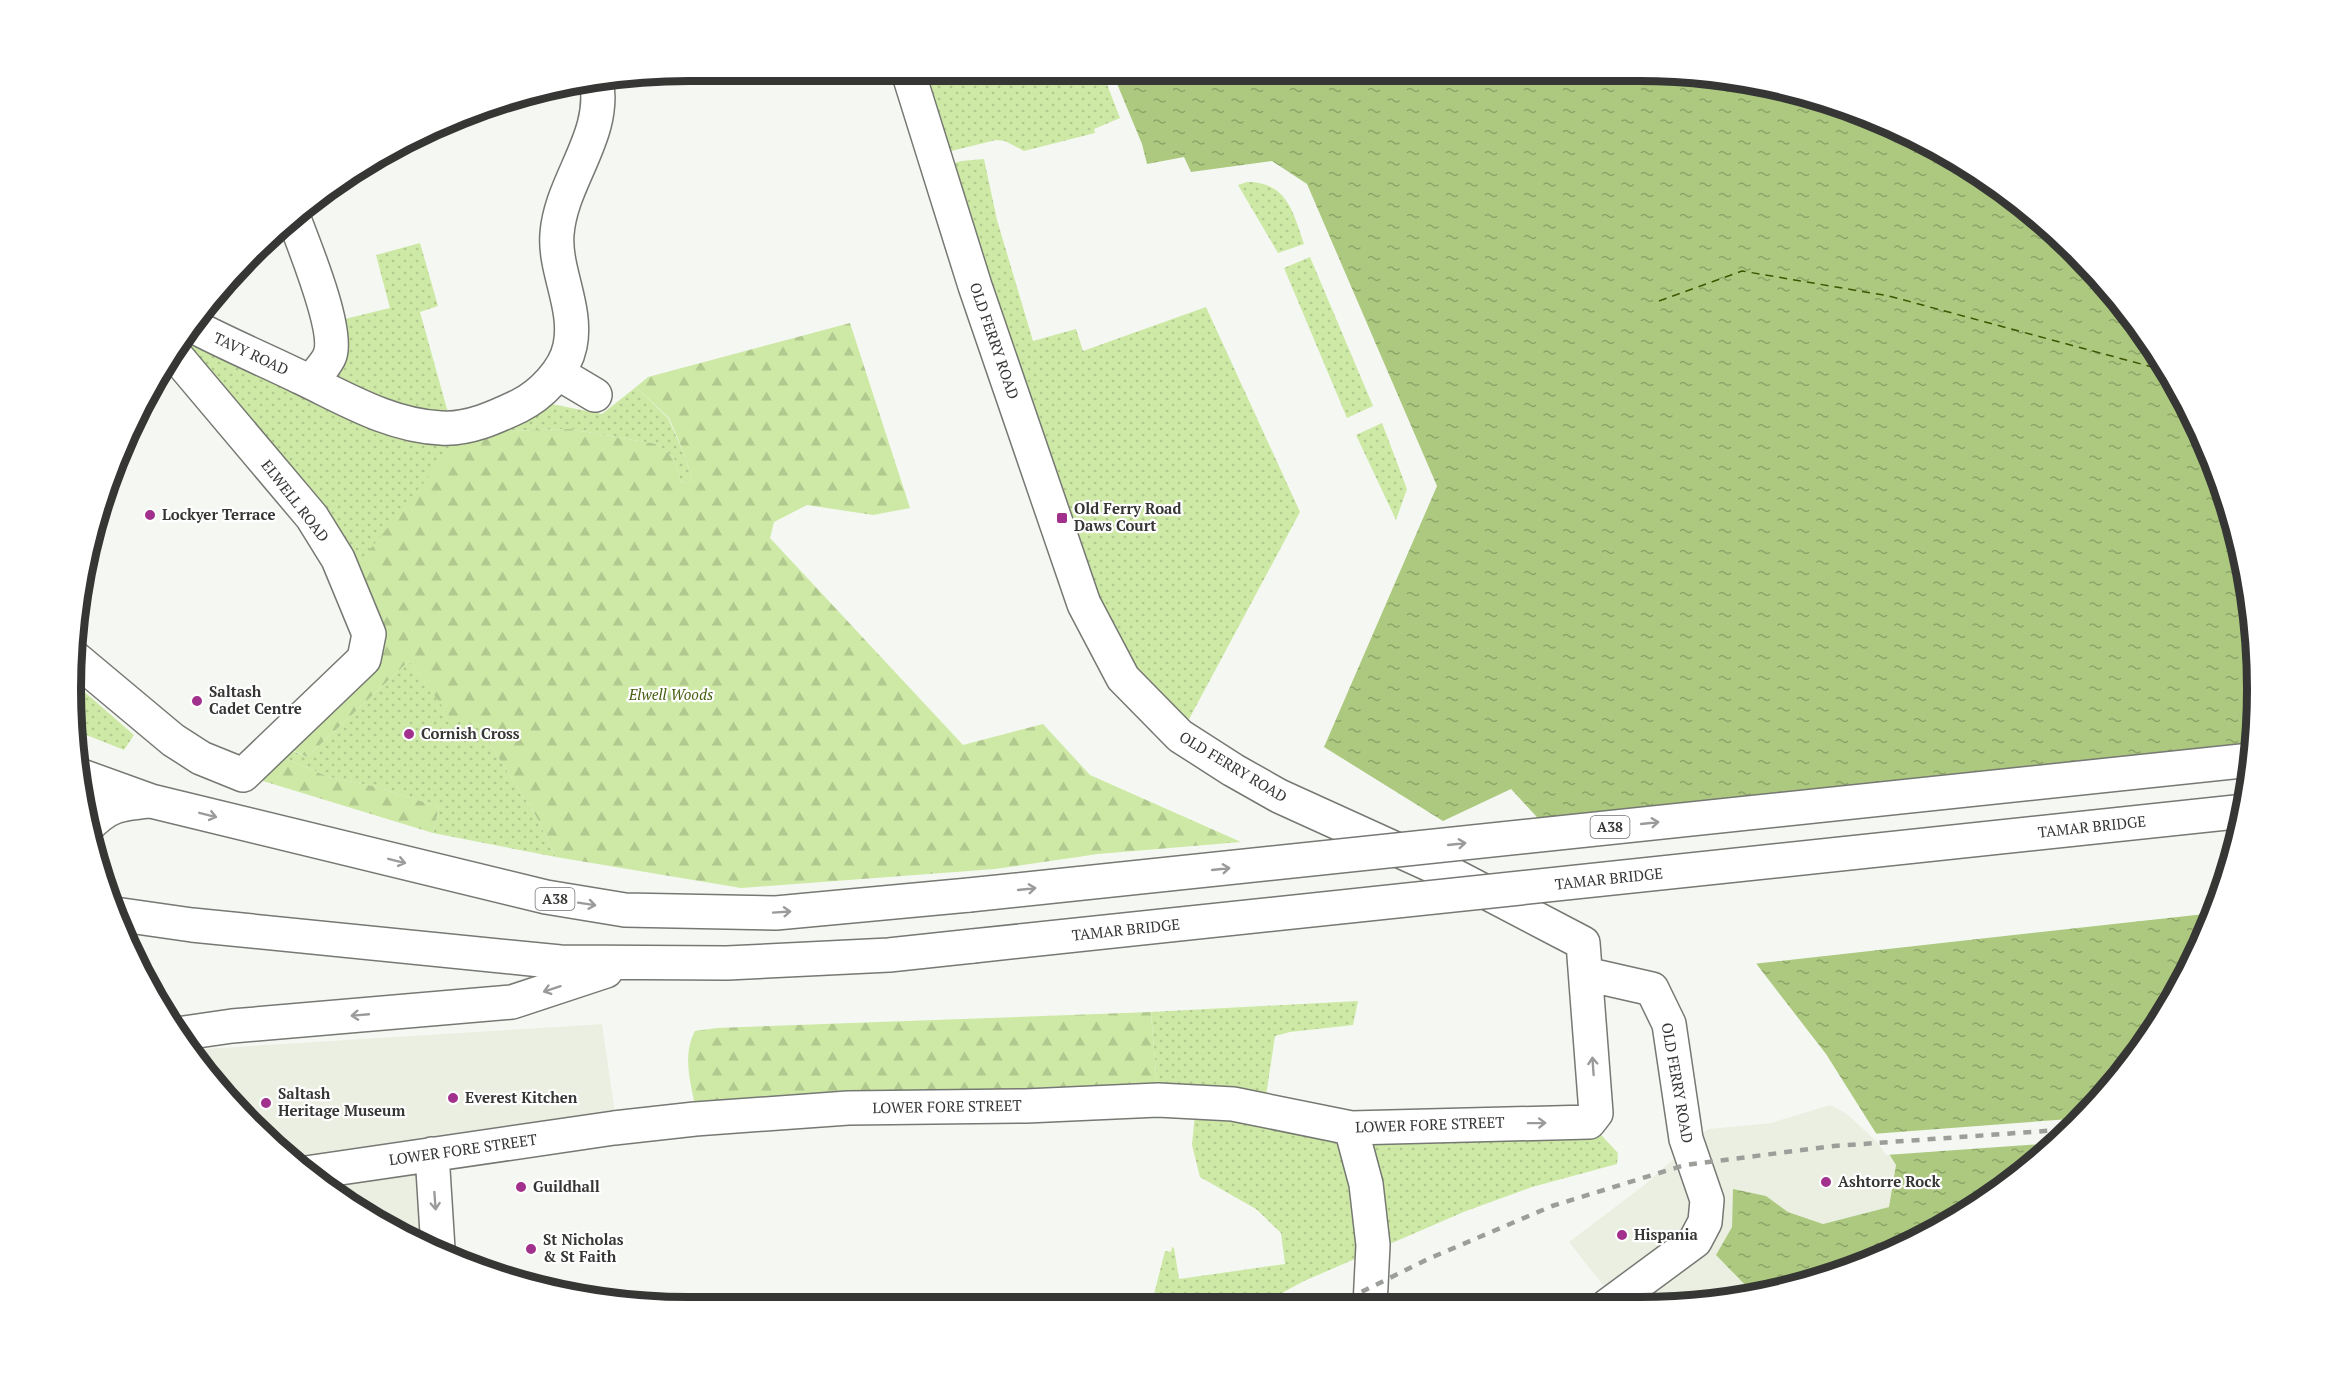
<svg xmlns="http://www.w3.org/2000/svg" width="2328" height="1378" font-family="'PT Serif',serif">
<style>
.built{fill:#eaefe2}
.grass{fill:url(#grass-dots)}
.forest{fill:url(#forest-firs)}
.water{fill:url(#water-ripples)}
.pier{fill:#f5f8f2}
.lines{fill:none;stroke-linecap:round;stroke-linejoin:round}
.ferry{stroke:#3e5600;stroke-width:1.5;stroke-dasharray:8 6;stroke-linecap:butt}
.minor-casing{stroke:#767873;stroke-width:36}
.trunk-casing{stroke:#767873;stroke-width:36}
.minor{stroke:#fff;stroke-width:33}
.trunk{stroke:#fff;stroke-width:33}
.rail{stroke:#9c9e9a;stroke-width:4.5;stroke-dasharray:8 8;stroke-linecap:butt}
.trunk-bridge-casing{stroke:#767873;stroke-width:36;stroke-linecap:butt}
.trunk-bridge{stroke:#fff;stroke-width:33}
.oneway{stroke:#9a9b9a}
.poi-dot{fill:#a2308d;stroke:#fff;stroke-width:2}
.labels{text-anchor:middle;stroke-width:4.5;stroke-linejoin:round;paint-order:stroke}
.shield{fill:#fff;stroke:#727372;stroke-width:1.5}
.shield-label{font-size:14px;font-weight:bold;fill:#363735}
.street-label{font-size:15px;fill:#363735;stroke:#fff}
.poi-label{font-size:15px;font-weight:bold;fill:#363735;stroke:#fff;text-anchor:start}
.park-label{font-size:15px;font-style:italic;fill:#465f10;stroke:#fff}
.rim{fill:none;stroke:#363735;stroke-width:8}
</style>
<defs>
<pattern id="grass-dots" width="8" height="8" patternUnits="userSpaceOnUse" patternTransform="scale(1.5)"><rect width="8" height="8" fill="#cde9a5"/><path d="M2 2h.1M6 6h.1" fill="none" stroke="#b1c88f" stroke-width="1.8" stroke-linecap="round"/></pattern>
<pattern id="forest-firs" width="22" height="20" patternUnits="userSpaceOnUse" patternTransform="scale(1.5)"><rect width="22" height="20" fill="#cde9a5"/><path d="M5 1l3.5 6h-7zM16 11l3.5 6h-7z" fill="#b1c88f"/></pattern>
<pattern id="water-ripples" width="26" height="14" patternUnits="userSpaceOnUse" patternTransform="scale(1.5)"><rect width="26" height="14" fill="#acc97f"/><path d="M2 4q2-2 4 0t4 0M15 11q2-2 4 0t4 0" fill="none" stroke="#8da469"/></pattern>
</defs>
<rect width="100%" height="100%" fill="#f5f8f2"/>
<!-- built -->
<path class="built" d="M602,1024l12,82v22l-182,26 6,95 -92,-46 -65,-49 -82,-88 -11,-16z
M1830,1105l17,9 41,38 8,13 -7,42 -66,17 -35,-12 -22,-16 -33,-6 -1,37 -16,28 36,37 -72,14h-73l14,-11 -19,-11 -33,-42 74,-56 65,-57 63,-6z"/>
<!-- grass -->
<path class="grass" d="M1103,74l17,44 -26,11 1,4 -71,18 -19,-10 -9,-1 -61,15 -26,-80z
M984,159l13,61 36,121 43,-12 7,22 123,-44 94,205 -120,224 -53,-54 -188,-514 22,-7z
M1247,182c40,0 46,30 57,62l-26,9 -40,-68z
M420,243l18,63 -18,6 32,115 79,-27 71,14 34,-27 32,31 18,40 6,24 -11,1 -7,-25 -17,-14 -87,-15 -61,2 -162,147 -172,-233 16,-20 120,57 17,-59 62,-15 -14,-53z
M1310,257l63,149 -26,12 -63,-150z
M1382,423l25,66 -11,31 -40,-85z
M409,661l44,59 24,4 59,92 20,41 -123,-24 6,-26 -62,-20 -48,-10 -61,-26 8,-7 31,13z
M72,681l62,54 -10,15 -50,-20z
M1358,1001l-5,24 -63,7 -15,4 -11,73 325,13 29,31 -1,11 -85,23 -66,24 -162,70 -46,25h-107l14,-55 6,1 1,-5 2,1 5,31 106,-15 -4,-31 -25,-24 -56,-32 -8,-32 4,-43 -38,-2 -7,-88z"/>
<!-- forest -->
<path class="forest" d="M850,323l60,185 -37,7 -66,-10 -33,17 -4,16 193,207 80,-21 47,51 151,67 -143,12 -103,15 -254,19 -185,-31 -20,-41 -59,-92 -24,-3 -44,-60 -102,96 -23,-11 80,-87 -17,-81 108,-134 54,-13 61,-2 87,15 17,14 7,25 11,-1 -6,-24 -17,-40 -33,-31 12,-10z
M268,751l61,26 48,10 62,20 -6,26 -190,-58z
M1151,1012l7,88 -461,15c-5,-28 -16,-58 -2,-84l22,-3z"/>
<!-- water -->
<path class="water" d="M1680,72l157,31 145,72 94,76 77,94 57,107 36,116 11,121 -11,120 -35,116 -58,107 -77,95 -127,97 -112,51 -85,17 -36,-37 16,-28 1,-38 33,7 22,16 35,12 66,-17 7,-42 -70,-111 -68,-88 -34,-55 -16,-33 -162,-51 -35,-38 -68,32 -119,-74 113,-261 -130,-302 -35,-23 -81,11 -7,-15 -37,7 -5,-20 -29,-70z"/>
<!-- pier -->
<path class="pier" d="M2251,760l-5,49 -32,104 -462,51 -31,-51 -16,-33 -148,-47z
M2083,1118l-28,25 -169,12 -14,-21z"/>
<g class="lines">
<!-- ferry -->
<path class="ferry" d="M1659,301l83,-30 147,25 278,75"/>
<defs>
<path id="minor" d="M293,216c10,27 46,113 37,139 -3,9 -14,19 -19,27
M191,325c36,19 74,35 111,53 44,21 89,48 139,50 27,2 55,-11 78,-22 22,-11 46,-35 51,-60 8,-38 -16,-76 -13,-112 4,-54 51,-99 39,-155
M558,373l37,22
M75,658l98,82 28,18 42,17 121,-116 5,-25 -31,-75 -26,-42 -140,-166
M1586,974l66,15 17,35 17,115 21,61 -2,22 -10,19 -88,65
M1351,1128l15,56 7,61 -3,61
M432,1154l6,95
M306,1173l308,-45 81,-9 153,-11 178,-2 132,-6 75,4 118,24 238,-6 7,-9 -13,-170 -128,-67 -176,-80 -46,-26 -53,-34 -57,-58 -39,-74 -109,-318 -66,-211"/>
<path id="trunk" d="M79,775l72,26 395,96 79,13 151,3 193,-18
M87,827c21,-22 32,-23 62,-26
M115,914l77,11 368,37 167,1 162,-8 84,-9
M177,1034l55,-8 280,-24 94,-31"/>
</defs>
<!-- minor casing -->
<use href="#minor" class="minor-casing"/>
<!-- trunk casing -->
<use href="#trunk" class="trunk-casing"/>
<!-- minor -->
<use href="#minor" class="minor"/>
<!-- trunk -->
<use href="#trunk" class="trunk"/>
<!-- rail -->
<path class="rail" d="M1333,1306l95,-47 124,-53 133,-41 149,-19 239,-17"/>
<defs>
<path id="trunk-bridge" d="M969,895l1282,-135
M973,946l1272,-135"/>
</defs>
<!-- trunk-bridge casing -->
<use href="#trunk-bridge" class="trunk-bridge-casing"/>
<!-- trunk-bridge -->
<use href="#trunk-bridge" class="trunk-bridge"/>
</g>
<!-- one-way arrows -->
<defs><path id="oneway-shaft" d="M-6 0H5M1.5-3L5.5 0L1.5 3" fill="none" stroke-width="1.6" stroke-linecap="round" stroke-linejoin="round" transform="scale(1.5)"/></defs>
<g class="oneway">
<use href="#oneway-shaft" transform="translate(208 815) rotate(14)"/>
<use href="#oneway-shaft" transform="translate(1650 823) rotate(-6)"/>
<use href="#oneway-shaft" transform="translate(1457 844) rotate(-6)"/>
<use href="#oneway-shaft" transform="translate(397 861) rotate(14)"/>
<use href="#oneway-shaft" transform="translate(1221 869) rotate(-6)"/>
<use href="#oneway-shaft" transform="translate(1027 889) rotate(-6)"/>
<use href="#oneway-shaft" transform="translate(587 904) rotate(9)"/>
<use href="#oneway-shaft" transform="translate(782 912) rotate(-4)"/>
<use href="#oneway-shaft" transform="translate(552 989) rotate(162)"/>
<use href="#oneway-shaft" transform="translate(360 1015) rotate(175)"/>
<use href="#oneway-shaft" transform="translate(1593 1066) rotate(-94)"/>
<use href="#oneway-shaft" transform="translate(1537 1123) rotate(-1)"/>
<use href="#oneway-shaft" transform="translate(435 1201) rotate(86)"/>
</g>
<!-- markers -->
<g class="poi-dot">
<circle cx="150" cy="515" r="6"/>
<rect x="1056" y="512" width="12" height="12" rx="3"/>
<circle cx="197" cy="701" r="6"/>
<circle cx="409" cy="734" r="6"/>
<circle cx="453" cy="1098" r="6"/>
<circle cx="266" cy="1103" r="6"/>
<circle cx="1826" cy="1182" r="6"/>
<circle cx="521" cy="1187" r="6"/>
<circle cx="1622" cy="1235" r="6"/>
<circle cx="531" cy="1249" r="6"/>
</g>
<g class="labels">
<!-- shield labels -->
<g class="shield">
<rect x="1590.5" y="816" width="39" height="22" rx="4.5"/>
<rect x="535.5" y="888" width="39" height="22" rx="4.5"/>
</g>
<g class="shield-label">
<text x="1610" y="832">A38</text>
<text x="555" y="904">A38</text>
</g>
<!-- street labels -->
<g class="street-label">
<text transform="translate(994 341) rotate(71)" y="5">OLD FERRY ROAD</text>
<text transform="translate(251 354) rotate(25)" y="5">TAVY ROAD</text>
<text transform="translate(295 501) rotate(52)" y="5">ELWELL ROAD</text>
<text transform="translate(1233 767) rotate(31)" y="5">OLD FERRY ROAD</text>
<text transform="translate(2092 827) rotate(-6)" y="5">TAMAR BRIDGE</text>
<text transform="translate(1609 879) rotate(-6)" y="5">TAMAR BRIDGE</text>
<text transform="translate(1126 930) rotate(-6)" y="5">TAMAR BRIDGE</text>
<text transform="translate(1677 1083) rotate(80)" y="5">OLD FERRY ROAD</text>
<text transform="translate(947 1107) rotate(-1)" y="5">LOWER FORE STREET</text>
<text transform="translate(1430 1125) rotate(-2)" y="5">LOWER FORE STREET</text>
<text transform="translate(463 1150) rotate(-8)" y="5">LOWER FORE STREET</text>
</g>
<!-- poi labels -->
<g class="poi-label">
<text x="1074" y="514">Old Ferry Road<tspan x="1074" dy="17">Daws Court</tspan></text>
<text x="162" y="520">Lockyer Terrace</text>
<text x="209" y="697">Saltash<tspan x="209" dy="17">Cadet Centre</tspan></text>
<text x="421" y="739">Cornish Cross</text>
<text x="278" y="1099">Saltash<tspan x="278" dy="17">Heritage Museum</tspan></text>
<text x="465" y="1103">Everest Kitchen</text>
<text x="1838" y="1187">Ashtorre Rock</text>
<text x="533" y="1192">Guildhall</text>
<text x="1634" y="1240">Hispania</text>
<text x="543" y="1245">St Nicholas<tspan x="543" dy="17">&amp; St Faith</tspan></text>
</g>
<!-- park labels -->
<g class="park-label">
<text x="671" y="700">Elwell Woods</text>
</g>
</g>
<!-- crop -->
<path d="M0 0H2328V1378H0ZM689 81H1639A608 608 0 0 1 2247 689V689A608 608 0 0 1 1639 1297H689A608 608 0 0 1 81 689V689A608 608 0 0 1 689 81Z" fill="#fff" fill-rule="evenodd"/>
<path class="rim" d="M689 81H1639A608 608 0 0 1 2247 689V689A608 608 0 0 1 1639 1297H689A608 608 0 0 1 81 689V689A608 608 0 0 1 689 81Z"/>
</svg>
